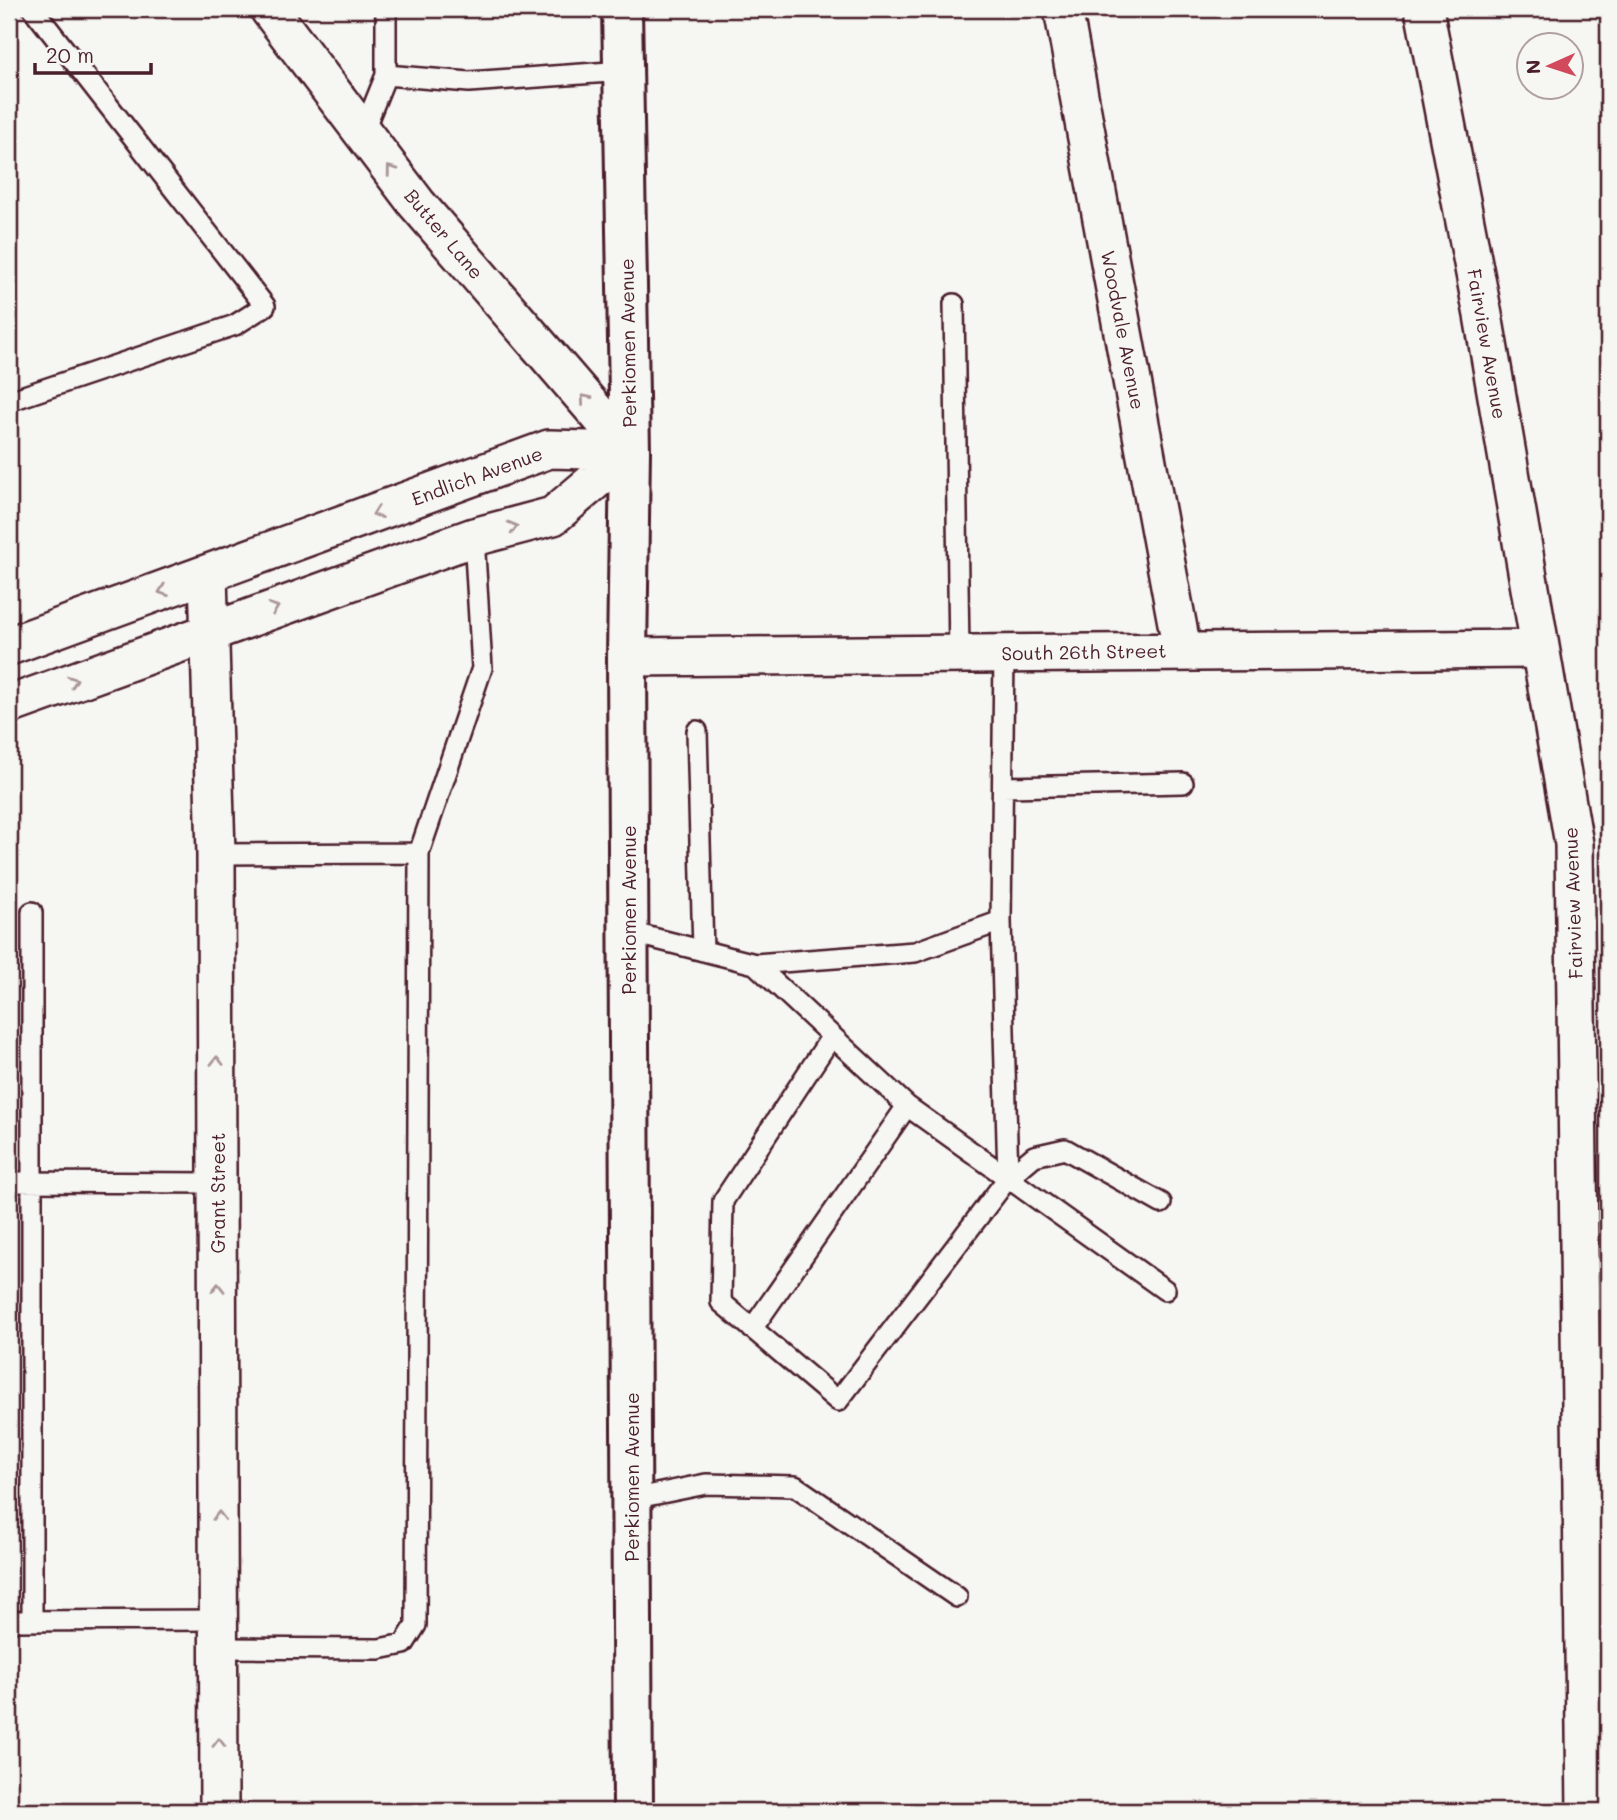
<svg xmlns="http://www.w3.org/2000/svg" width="1617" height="1820" font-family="Mali,sans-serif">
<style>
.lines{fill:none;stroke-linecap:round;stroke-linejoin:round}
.service-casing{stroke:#4a1f2b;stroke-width:24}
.minor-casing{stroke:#4a1f2b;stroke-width:42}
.primary-casing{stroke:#4a1f2b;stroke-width:44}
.service{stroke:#f6f6f2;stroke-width:19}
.minor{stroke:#f6f6f2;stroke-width:37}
.primary{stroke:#f6f6f2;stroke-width:38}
.oneway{stroke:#a99598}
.labels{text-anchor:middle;stroke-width:7;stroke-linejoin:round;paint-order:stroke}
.street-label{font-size:19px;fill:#4a1f2b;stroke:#f6f6f2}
</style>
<rect width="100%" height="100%" fill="#f6f6f2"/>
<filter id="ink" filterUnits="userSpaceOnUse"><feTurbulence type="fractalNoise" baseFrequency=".0143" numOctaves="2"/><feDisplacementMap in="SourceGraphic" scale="14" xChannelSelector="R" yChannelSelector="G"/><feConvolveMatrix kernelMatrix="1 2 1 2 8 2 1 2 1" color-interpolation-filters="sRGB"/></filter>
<g filter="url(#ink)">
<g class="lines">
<defs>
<path id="service" d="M386,75l83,7 155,-11
M363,132l23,-57v-66
M954,304l5,349
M9,401l226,-76 30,-19 -232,-297
M697,731l6,220
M1003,787l180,-4
M216,854l203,-1
M32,912v709
M1001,921l7,257
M629,932l126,32 152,142 101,72 -170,223 -117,-99 2,-101 109,-165
M755,964l160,-12 86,-31 3,-269
M1008,1178l157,112
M1008,1178l26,-22 31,-7 96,54
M9,1182l209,1
M752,1329l155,-223
M632,1499l74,-15 89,2 162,111
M9,1621l211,-1
M219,1648l160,1 25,-5 12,-19 3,-772 63,-185 -8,-131"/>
<path id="minor" d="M269,9l148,195 213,247
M1063,9l119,641
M1424,9l59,306 91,529 12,967
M208,575l8,279 3,957
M9,646l540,-197 81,2
M627,657l913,-8
M9,705l465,-168 79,-21 77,-65"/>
<path id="primary" d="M622,9l8,442 -3,206 6,1154"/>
</defs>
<!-- service casing -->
<use href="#service" class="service-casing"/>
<!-- minor casing -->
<use href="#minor" class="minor-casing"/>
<!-- primary casing -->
<use href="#primary" class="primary-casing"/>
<!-- service -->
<use href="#service" class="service"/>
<!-- minor -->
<use href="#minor" class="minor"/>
<!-- primary -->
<use href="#primary" class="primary"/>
</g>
<!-- one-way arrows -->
<defs><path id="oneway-chevron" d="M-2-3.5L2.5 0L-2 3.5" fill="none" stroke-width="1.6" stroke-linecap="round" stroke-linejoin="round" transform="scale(1.75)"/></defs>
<g class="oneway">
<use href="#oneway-chevron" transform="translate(391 170) rotate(-127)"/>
<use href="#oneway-chevron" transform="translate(585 399) rotate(-131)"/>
<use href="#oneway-chevron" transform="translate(377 513) rotate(160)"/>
<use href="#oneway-chevron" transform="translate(513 527) rotate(-15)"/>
<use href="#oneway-chevron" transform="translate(163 591) rotate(160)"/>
<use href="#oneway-chevron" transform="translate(274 608) rotate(-20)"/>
<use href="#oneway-chevron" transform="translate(73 681) rotate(-20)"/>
<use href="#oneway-chevron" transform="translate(217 1061) rotate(-90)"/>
<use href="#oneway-chevron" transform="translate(218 1288) rotate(-90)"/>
<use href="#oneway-chevron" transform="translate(219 1516) rotate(-90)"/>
<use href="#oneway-chevron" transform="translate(219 1743) rotate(-90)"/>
</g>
</g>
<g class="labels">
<!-- street labels -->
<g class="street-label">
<text transform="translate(444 234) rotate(50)" y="7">Butter Lane</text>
<text transform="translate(1123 330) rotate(79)" y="7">Woodvale Avenue</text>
<text transform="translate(628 343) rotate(-91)" y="7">Perkiomen Avenue</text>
<text transform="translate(1487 344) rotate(80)" y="7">Fairview Avenue</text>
<text transform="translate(477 476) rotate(-20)" y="7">Endlich Avenue</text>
<text transform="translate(1084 652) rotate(-1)" y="7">South 26th Street</text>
<text transform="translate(1573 903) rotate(-92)" y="7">Fairview Avenue</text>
<text transform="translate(629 910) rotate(-90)" y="7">Perkiomen Avenue</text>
<text transform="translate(218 1193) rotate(-90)" y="7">Grant Street</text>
<text transform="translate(632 1477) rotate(-90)" y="7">Perkiomen Avenue</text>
</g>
</g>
<!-- margin -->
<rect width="1617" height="1820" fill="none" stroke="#f6f6f2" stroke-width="35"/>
<rect x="18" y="18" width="1582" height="1785" fill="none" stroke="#4a1f2b" stroke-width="2.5" filter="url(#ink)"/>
<!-- north arrow -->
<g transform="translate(1550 66) rotate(267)"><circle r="33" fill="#f6f6f2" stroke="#b1a0a2" stroke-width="2"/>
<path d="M0-5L12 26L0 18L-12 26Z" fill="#d1495b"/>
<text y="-10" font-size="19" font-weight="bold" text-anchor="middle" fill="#4a1f2b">N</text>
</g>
<!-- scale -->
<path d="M35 63v10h116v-10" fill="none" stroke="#4a1f2b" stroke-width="3.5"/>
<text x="46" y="63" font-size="21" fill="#4a1f2b" stroke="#f6f6f2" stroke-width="5" paint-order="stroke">20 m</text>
</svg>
